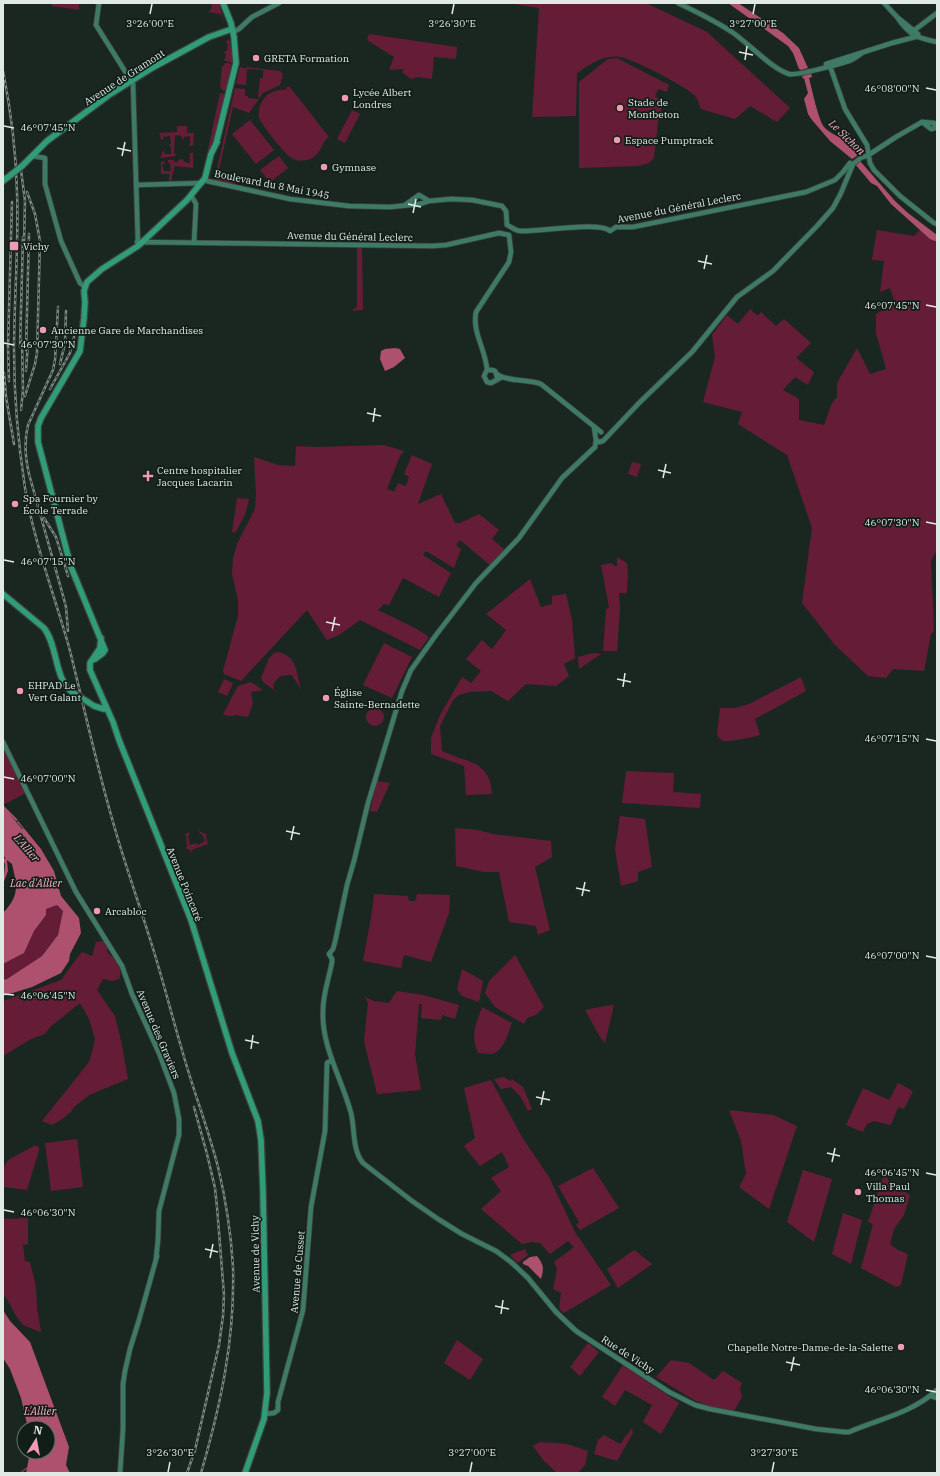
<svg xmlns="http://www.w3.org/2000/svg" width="940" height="1476" font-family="'IBM Plex Serif',serif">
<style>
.green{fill:#651d37}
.water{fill:#ad516e}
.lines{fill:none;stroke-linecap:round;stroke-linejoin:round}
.stream{stroke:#ad516e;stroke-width:1}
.secondary-casing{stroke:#3a443f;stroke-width:6}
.primary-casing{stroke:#3a443f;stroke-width:8}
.secondary{stroke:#3e7a65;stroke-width:4.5}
.primary{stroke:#319c78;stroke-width:5.5}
.rail-casing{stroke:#7c8782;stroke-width:2.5}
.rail{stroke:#111e18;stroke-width:1;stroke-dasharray:3;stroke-linecap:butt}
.primary-bridge-casing{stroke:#3a443f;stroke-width:8;stroke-linecap:butt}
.primary-bridge{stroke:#319c78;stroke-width:5.5}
.ticks{fill:none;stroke:#e1e9e5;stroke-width:1.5}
.poi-dot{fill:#f19ab2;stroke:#111e18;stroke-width:1.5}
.labels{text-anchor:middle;stroke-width:3.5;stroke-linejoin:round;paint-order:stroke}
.poi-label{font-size:10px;fill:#e1e9e5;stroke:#111e18;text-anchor:start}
.street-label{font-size:10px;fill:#e1e9e5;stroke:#111e18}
.water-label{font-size:11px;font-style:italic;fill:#f9adc1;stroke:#111e18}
.ticks-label{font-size:10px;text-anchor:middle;fill:#e1e9e5;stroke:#111e18;stroke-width:3.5;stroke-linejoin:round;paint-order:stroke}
</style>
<rect width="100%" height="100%" fill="#1a2721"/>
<!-- green -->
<path class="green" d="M52,3h27v7l-27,-4z
M212,3h7l6,23 -4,-12 -13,-2 3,-2z
M508,3h138l61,29 83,76 -13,14 -27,-16 -15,13 -34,-10c-2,-4 -3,-9 -5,-12 -6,-9 -65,-39 -76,-40 -16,-3 -31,8 -43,16l-1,43 -44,1 7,-109z
M369,34l88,13 -1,12 -22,-2 -2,22 -14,-2 -7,2 -8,-6v-4l-14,1 5,-13 -27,-17z
M229,39l3,12v12l-9,-3 2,-1 1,-5 -2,-1 1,-2h2l1,-7 -2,-1 1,-3z
M617,58l52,27 -2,7 -9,-3 -3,8 9,3 -6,22 -4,36 -5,5 -10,3 -60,2v-86l29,-23z
M225,63h4l3,3 -5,22 -3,3 -4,-3 2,-22h2z
M240,67l6,2v-2l34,4 3,3 -3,11 -17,8 -14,20 -16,-6 -15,67 -2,-1 19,-85 10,1v7h3v2l10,1 1,-3h-1l2,-18h3v-8l-16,-1 -1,16 -10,-1z
M289,86l40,51c-9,6 -7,19 -22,23 -6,1 -11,1 -15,-2 -7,-3 -31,-34 -33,-41 -1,-8 2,-16 8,-22 6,-4 13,-6 20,-5l-1,-2z
M220,93l4,1 1,2 -10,47 -8,22 -2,-2z
M352,110l8,4 -15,29 -8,-4z
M250,120l24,30 -18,14 -24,-30z
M177,126h10v7h7l-1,13h-4l1,-2v-8l-6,1 -1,3h-1v-4l-7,-1 -1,19h2v2l-15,2 -1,-2h2v-5h1l2,3h6v-8h-2v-2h2l-1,-8 -7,1v3h-2l-1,-6 -2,-1 19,-1z
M189,153h4v15l-18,-2 -3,10v6h-7l4,-1v-7h-8v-12l4,-1v2l-3,2 2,6h7l-1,-8h-2v-3h6v2h4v-2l5,-1 1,3 6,1v-9z
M279,156l9,12 -18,14 -10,-12z
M215,175l25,5v2l-10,2 -16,-4z
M922,228l15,16v306l-6,11 3,69 -3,4 -7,37 -31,-2 -7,9 -18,-2 -33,-31 -33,-42 10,-75 -25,-73 -49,-31 4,-12 -39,-10 12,-45 -3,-22 15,-20 11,9 12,-15 8,7 3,-4 15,14 8,-7 27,24 -15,15 18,14 -6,13 -13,-8 -12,13 16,9v21l25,5 8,-22 5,-6v-14l20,-35 13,26 16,-5 -10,-36v-19l19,-11 -5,-15 -10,4 4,-31 -12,-1 5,-30 37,6z
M357,248h5l1,62 -11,1 5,-5z
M384,445l20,6 -4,5 -13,33 7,3 4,-9 8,3 3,-9 -5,-3 8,-19 20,9 -14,40 23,-10 14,29h5l19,-9 20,16 -7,9 13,11 -14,16 -31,-26 -4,5 5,4 -7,19 -28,-17 -3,4 28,18 -12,24 -36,-19 -14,27 -5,-1 -6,6 39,19 12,8 -9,13 -60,-30 -21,15 -12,5 -20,-30 -66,71 -17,-7 -1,-3 15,-55v-16l-6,-26 1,-16 4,-14 18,-35 1,-14 -2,-38 24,8 17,1 1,-20 21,1z
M632,462l9,2 -4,13 -9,-3z
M237,498l12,1 -4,16 -10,18 -3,-1z
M617,557l10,6 1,7 -1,23h-8l1,17 -3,41h-14l3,-41 3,-3 -8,-42 10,-2 4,3h2z
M530,579l11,28 11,-3v-8l14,-2 6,26 3,38 -11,6 5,12 -13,10 -30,-2 -18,17 -17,-10 -21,1 -11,3 -6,5 -13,26 2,25c25,12 48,9 50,43l-26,1 -2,-29 -33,-12v-16l9,-23 22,-38 9,6 10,-12 -15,-12 16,-19 10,9 14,-19 -20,-16z
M384,643l28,14 -20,41 -29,-13z
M278,652c19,3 19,23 23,38l-9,-15 -12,1 -7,8 1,6 -11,-8 -2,-4 8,-20 5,-5z
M593,653l8,1 -22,15 -1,-12z
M801,677l5,14 -51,28 5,16c-6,2 -30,7 -36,6 -3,-1 -6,-4 -7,-6l3,-27h15l14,-4z
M224,679l7,3 2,2 -6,12 -9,-4z
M251,682l12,8 -12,2 2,11 -5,14 -13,-2 -1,1h-6l-5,-2 15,-28z
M366 717a9 9 0 1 1 18 0a9 9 0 1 1-18 0Z
M3,749l23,44 -23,12z
M626,771l48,2 -1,19 28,2 -1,14 -78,-5z
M377,781l13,2 -13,29 -7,-1z
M620,816l25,3 7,48 -14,5v9l-17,5 -6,-37z
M199,828v3l8,4 -1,2 2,7 -16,6v3l-2,-3 -5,-2 2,-1 -1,-12h-2l5,-3 1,2 -2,1 2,10 6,-2 2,2 7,-4 -3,-7h-2l-2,-5z
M455,828l23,2 15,4 58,7 1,16 -17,10 15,63 -12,5 -2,-9 -27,-4 -10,-50h-15l-28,-6z
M374,894l34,2 1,5h5l2,-1 1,-6 33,1 -1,18 -18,49 -27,-7 -3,13 -38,-7 9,-49z
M57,905l6,6 -5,24 -16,21 -35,23 -4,1v-16l21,-11 10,-22 12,-16v-6z
M103,941l5,8 -1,3c8,7 17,16 12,27l-7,2 -9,-2 -6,11 18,26 7,29 6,34 -39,16 -15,12 -3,5 -10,8 -9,5 -10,-4 47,-59 4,-14 2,-9 -6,-20 -9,-16 -30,24 -5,7 -14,5 -28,17v-55l58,-21 13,-18 8,-10 10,4 4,-14z
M515,955l29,52 -8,8 -9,3 -3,6 -29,-17 -10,-14 4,-12z
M462,969l21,12 -4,21 -17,-6 -5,-7z
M397,991l26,4 36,10 -4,14 -13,-4 -1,5 -20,-2 1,-14h-3l-4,50 6,36 -44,4 -13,-53 4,-38 -3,-6 9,4 15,2z
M614,1005l-9,38 -5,-6 -15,-27 20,-4z
M482,1007l30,16c-4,10 -8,29 -21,31 -4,0 -9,-1 -13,-1 -8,-20 -2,-27 4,-46z
M504,1077l6,4 2,-2 11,8 9,22 -4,2 -8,-15 -9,-9 -10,2 -7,-10z
M491,1080l31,57 27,40 26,55 36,53 -47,28 -5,-4 2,-16 -8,-4 4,-20 -3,-7 20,-15 -6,-6 -18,13 -10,-11 -9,-1 -9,2 -41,-35 20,-18 -10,-13 18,-11 -7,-15 -22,14 -14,-17 -2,-3 11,-8 -11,-50z
M898,1083l15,8 -9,18 -6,-2 -7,18 -17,-4 -7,3 -4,8 -17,-7 17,-37 26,12z
M729,1110l44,5 24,11 -28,83 -30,-22 7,-13 -5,-33z
M77,1139l6,48 -32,4 -6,-48z
M34,1146h3l2,2v2l-12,40 -24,-3v-19l5,-8z
M593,1168l26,40 -39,22 -4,-5 3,-3 -21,-36z
M803,1170l29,9 -18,63 -27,-20z
M884,1174l8,11 18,10 -6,20 -10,14 -4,15 8,6 10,4 -7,31 -5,2 -35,-19 12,-44 -5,-2z
M843,1213l19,7 -11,44 -19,-10z
M28,1218v26l-5,1 2,16 5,1 6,25 1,22 4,22 -1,1c-4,-2 -10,-4 -15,-6 -10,-7 -14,-23 -22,-32v-75z
M525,1249l3,6 -10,8 -8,-8z
M634,1250l18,14 -34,24 -11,-19z
M457,1340l26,19 -13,21 -26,-17z
M588,1343l11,9 -19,24 -10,-9z
M671,1360l18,3 25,17 9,-9 19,12 -2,6 2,8 -8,14 -22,-4 -18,-7 -38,-23z
M623,1365l56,38 -18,31 -18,-12 9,-17 -27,-15 -10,16 -13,-9z
M632,1428l1,5 -16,28 -23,-7 4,-14 6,-5 16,9z
M540,1442l27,2 21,7 -3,14 -7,8h-21l-14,-13 -10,-14z"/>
<!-- water -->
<path class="water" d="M728,3h10l45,30 16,15 9,20 -7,2 -2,-1 -6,-16 -5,-7z
M811,73l1,4 -3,1c3,11 9,41 15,49 6,7 19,12 28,14l5,15 -5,3 -22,-18 -18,-21 -4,-6 -4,-15 4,-6 -4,-15 -1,1 -1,-3z
M860,161l35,40 13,12 29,22v7l-7,-3 -39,-35 -14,-18 -6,-3 -16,-19z
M395,348l5,1 5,9 -11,9 -9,4 -5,-12 1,-8 4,-2z
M3,805l15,15 -2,1 -8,-9 14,17h1l-6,-7 1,-1 23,28 13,22 7,25 18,22 2,15 -11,21 -1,7 -8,12 -29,14 -29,9v-16l4,-1 35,-23 16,-21 5,-24 -6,-6 -11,4v6l-12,16 -10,22 -21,11v-51c17,-18 14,-27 9,-49l-5,-4 1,11 -5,13 2,-19 -2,-7 3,1 -3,-4z
M537,1256c7,9 7,12 4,23l-13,-13 -5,-2v-2l7,-5z
M3,1310l7,11 20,21 39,105 -3,18 4,8h-44l4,-21h18v-24h-20l-7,-30 -11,-29 -7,-11z"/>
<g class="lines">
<!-- stream -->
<path class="stream" d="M20,1473l7,-5"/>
<defs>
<path id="secondary" d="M99,3l-3,22 37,59 5,160
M678,3c19,9 37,18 54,29 16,11 40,37 57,42 7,2 51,-10 60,-13 5,-2 9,-5 13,-8
M884,3l13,14 21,17
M897,17c12,18 20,21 40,25
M233,32l6,-3 13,-12 27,-14
M912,32l25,-19
M826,64l66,-21 23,-6
M830,66l15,43 22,36 3,18 4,7 26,26 34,27 3,1
M922,122l12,1 1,5 -4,1z
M33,156l12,2v26l16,57 19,42 5,4
M207,181l83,18 59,7 41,1 30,-3 9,-3 22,-2 21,1 30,6 4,5 1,14
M136,185l66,-2
M191,195l5,9 -2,39
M405,205l14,-10 10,6
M507,225c5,2 8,6 14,6 17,1 79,-10 89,0l6,-4h17l173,-35 29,-12 8,-8 7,-9
M137,242l295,4 14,-1 53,-12 10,2
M487,370c-1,-20 -15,-37 -11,-58l33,-50 2,-10 -2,-17
M487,370l-3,6 3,6 4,1 11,-6
M487,370h5l3,1 2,6
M497,374c10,8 31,5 44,10l60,48
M594,427l2,13 3,2 4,-1 37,-39 52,-50 45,-55 36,-26 44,-45 16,-18 8,-15 12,-29 9,-7 5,-1 29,-19 26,-15
M596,440l-1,7 -33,31 -43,60 -43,45 -40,52 -25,35 -9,21 -34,112 -14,58 -7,24 -12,57 -2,7 -4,5 3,5v3c-3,16 -9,32 -9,48 -2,36 19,69 28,103 4,16 1,37 12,50l49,38 26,18 24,15 34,17 15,11 17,16 28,34 20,19 93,61 26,13 15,4 106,20 28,3h5c30,-13 63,-19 88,-42
M3,742l73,150 46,74 10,28 27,59 15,40 5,26v16l-20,76 -1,29 -2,19
M931,1396l6,2
M265,1414l9,-1 4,-3v-8l25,-92 8,-103 14,-76 2,-68 5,-3
M120,1473l3,-44v-45l2,-13 5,-22 9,-29 18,-64"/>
<path id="primary" d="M216,144l20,-81 -2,-26 -3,-14 -8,-20
M22,166l25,-25 62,-46 43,-27 57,-31 23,-8
M3,181l9,-7
M3,594l41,34c14,18 10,50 28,64
M101,638l-1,10 -10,15v7l23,52 6,18 72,180 41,133 26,68 3,19 2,51 4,202 -3,26 -19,54
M95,659l8,-6 2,-3 -34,-83 -33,-125v-16l3,-8 39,-67 4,-33 1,-16 -1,-11 3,-9 15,-13 36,-23 49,-46 18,-22 6,-24 6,-12
M88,702l6,4 10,3"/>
</defs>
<!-- secondary casing -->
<use href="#secondary" class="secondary-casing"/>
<!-- primary casing -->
<use href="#primary" class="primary-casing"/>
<!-- secondary -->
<use href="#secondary" class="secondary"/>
<!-- primary -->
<use href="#primary" class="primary"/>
<defs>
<path id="rail" d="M3,71c8,40 13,80 14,121 2,53 -3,106 -3,159 0,46 4,91 11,137 9,54 29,106 44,159 15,59 27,117 44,175 11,40 25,78 37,117 12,37 21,74 32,111 11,40 26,78 36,117 8,33 13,67 15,100 2,72 -12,137 -32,206
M21,170l4,31 -1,40
M58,307l-3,53 -2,10 -25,55c-4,16 -3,32 1,49l33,118 4,15 2,24
M20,347l3,-110
M26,350l3,-116
M60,364l5,-21 1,-32
M26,371l2,-28
M4,373l2,24 8,47
M9,381l-1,-35 4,-144
M50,389l20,-36 4,-16
M25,396l10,-32 2,-11 3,-112 -5,-27 -8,-22
M21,410l2,-20 -1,-49
M44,518l12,19 12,39
M187,1473l8,-23 24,-105 4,-29 1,-21 -7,-88 -2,-19 -8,-34 -13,-47"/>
</defs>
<!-- rail casing -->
<use href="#rail" class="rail-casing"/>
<!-- rail -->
<use href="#rail" class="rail"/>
<defs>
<path id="primary-bridge" d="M12,174l10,-8
M72,692l16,10"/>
</defs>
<!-- primary-bridge casing -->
<use href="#primary-bridge" class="primary-bridge-casing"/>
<!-- primary-bridge -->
<use href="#primary-bridge" class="primary-bridge"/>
</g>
<!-- ticks -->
<path class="ticks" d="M150,14l2,-10M452,14l2,-10M753,14l2,-10M739,52l14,3M745,60l2,-14M926,88l10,2M4,126l10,2M117,148l14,3M122,156l3,-14M408,204l13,3M413,213l3,-14M698,261l14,3M704,269l3,-14M926,305l10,2M4,343l10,2M367,413l14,3M373,422l2,-14M658,470l13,3M663,478l3,-14M926,522l10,2M4,560l10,2M326,622l14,3M332,631l3,-14M617,679l14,3M623,687l2,-14M926,739l10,2M4,777l10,2M286,831l14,3M291,840l3,-14M576,888l14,3M582,896l3,-14M926,956l10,2M4,994l10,1M245,1040l14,3M251,1049l2,-14M536,1097l14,3M541,1105l3,-14M827,1153l13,3M832,1162l3,-14M926,1173l10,2M4,1210l10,2M205,1249l13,3M210,1258l3,-14M495,1306l14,3M501,1314l2,-14M786,1362l14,3M791,1371l3,-14M926,1390l10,2M168,1472l2,-10M470,1472l2,-10M772,1472l2,-10"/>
<!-- markers -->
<g class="poi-dot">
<circle cx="256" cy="58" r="4"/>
<circle cx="345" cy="98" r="4"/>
<circle cx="620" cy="108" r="4"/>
<circle cx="617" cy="140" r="4"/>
<circle cx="324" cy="167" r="4"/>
<rect x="9" y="241" width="10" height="10" rx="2"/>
<circle cx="43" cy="330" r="4"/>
<path d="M146 470h4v4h4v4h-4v4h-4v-4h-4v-4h4z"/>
<circle cx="15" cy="504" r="4"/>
<circle cx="20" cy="691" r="4"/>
<circle cx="326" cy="698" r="4"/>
<circle cx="97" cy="911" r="4"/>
<circle cx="858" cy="1192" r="4"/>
<circle cx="901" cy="1347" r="4"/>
</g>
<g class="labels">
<!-- poi labels -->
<g class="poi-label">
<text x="264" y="62">GRETA Formation</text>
<text x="353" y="96">Lycée Albert<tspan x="353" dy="12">Londres</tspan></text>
<text x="628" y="106">Stade de<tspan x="628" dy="12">Montbeton</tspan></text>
<text x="625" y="144">Espace Pumptrack</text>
<text x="332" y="171">Gymnase</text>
<text x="23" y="250">Vichy</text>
<text x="51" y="334">Ancienne Gare de Marchandises</text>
<text x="157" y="474">Centre hospitalier<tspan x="157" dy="12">Jacques Lacarin</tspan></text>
<text x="23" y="502">Spa Fournier by<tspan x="23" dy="12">École Terrade</tspan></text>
<text x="28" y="689">EHPAD Le<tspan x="28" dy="12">Vert Galant</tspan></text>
<text x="334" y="696">Église<tspan x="334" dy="12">Sainte-Bernadette</tspan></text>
<text x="105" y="915">Arcabloc</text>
<text x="866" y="1190">Villa Paul<tspan x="866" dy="12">Thomas</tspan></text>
<text x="893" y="1351" text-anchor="end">Chapelle Notre-Dame-de-la-Salette</text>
</g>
<!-- street labels -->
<g class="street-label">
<text transform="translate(124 77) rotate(-33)" y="4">Avenue de Gramont</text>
<text transform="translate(272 184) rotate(11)" y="4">Boulevard du 8 Mai 1945</text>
<text transform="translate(679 207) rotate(-11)" y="4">Avenue du Général Leclerc</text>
<text transform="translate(350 236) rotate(1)" y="4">Avenue du Général Leclerc</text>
<text transform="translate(185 884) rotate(68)" y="4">Avenue Poincaré</text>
<text transform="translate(159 1034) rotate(67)" y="4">Avenue des Graviers</text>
<text transform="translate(255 1254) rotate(-91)" y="4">Avenue de Vichy</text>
<text transform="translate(297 1272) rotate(-85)" y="4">Avenue de Cusset</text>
<text transform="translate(628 1354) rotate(33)" y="4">Rue de Vichy</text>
</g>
<!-- water labels -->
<g class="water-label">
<text transform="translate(847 137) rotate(44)" y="4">Le Sichon</text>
<text transform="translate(27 848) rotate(49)" y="4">L'Allier</text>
<text x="36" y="887">Lac d'Allier</text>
<text x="40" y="1415">L'Allier</text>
</g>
</g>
<g class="ticks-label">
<text x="150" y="27">3°26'00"E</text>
<text x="452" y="27">3°26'30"E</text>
<text x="753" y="27">3°27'00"E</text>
<text x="892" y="92">46°08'00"N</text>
<text x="48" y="131">46°07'45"N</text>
<text x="892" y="309">46°07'45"N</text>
<text x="48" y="348">46°07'30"N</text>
<text x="892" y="526">46°07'30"N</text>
<text x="48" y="565">46°07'15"N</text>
<text x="892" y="742">46°07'15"N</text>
<text x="48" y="782">46°07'00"N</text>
<text x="892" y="959">46°07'00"N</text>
<text x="48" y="999">46°06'45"N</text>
<text x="892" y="1176">46°06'45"N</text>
<text x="48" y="1216">46°06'30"N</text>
<text x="892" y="1393">46°06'30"N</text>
<text x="170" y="1456">3°26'30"E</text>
<text x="472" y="1456">3°27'00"E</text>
<text x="774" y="1456">3°27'30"E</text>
</g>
<!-- border -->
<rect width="940" height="1476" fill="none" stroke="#e1e9e5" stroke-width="8"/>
<!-- north arrow -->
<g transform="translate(36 1440) rotate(11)"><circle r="19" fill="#111e18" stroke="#646f6a"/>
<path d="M0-3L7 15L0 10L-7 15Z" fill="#f19ab2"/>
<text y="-6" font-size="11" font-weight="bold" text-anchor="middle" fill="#e1e9e5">N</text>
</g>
</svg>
